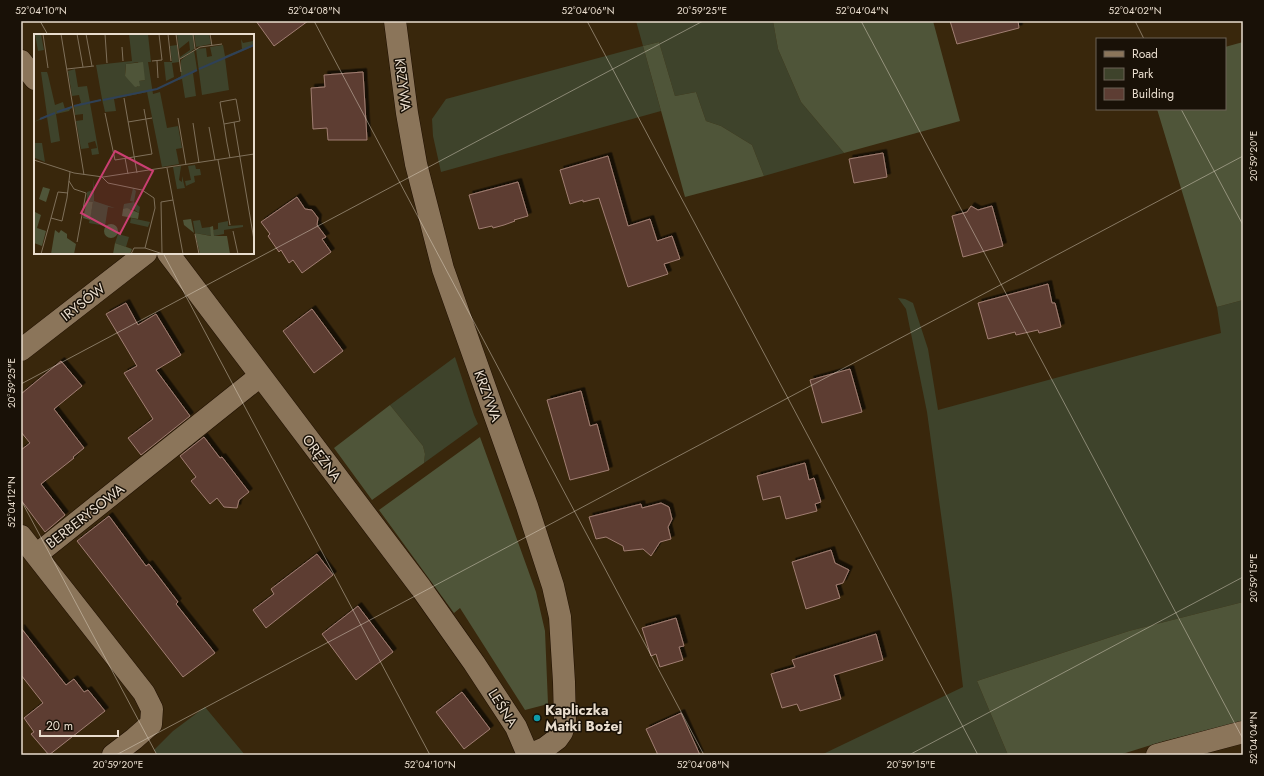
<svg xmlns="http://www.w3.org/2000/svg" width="1264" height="776" font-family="Jost,sans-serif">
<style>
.green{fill:#3e432b}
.forest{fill:#4f5539}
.building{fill:#5d3d33;stroke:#a17e72;filter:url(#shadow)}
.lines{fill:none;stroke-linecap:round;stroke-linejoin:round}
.minor-casing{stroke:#1f0f00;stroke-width:23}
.minor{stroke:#8b755a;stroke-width:22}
.ticks{fill:none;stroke:#e9ddce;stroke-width:1;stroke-opacity:0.45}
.culture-dot{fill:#0f9aa8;stroke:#191107;stroke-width:1.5}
.labels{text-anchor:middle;stroke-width:3;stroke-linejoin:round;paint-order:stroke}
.street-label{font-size:14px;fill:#e9ddce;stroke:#191107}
.poi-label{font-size:14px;font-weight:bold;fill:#e9ddce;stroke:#191107;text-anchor:start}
.inset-river{fill:none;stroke:#2f4157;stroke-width:2}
.inset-road{fill:none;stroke:#7f705a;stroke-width:1}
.view{fill:#ca3f72;fill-opacity:0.15;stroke:#ca3f72;stroke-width:2}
.inset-edge{fill:none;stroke:#e9ddce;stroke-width:2}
.neatline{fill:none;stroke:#e9ddce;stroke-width:1.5}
.ticks-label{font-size:10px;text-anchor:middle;fill:#e9ddce}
</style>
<defs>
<filter id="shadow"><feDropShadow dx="3.5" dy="-3.5" stdDeviation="0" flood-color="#0009"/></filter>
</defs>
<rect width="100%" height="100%" fill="#39270c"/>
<!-- green -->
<path class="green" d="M636,21h137l5,28 23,53 43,51 -80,23 -12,-31 -31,-19 -15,-5 -10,-29 -21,4 -16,-54 -16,4 18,65 -220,61 -8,-36 -1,-17 14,-20 197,-53z
M898,298l7,1 8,4 15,46 10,61 283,-77 -4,-26 26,-7v302l-114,29 -152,50 31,74h-187l142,-68 -11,-92 -25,-183 -21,-103z
M455,357l19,58 4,9 -54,39 1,-9 -2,-8 -33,-41z
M205,707l40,48h-87l-4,-5 19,-19z"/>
<!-- forest -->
<path class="forest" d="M773,21h160l27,100 -116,32 -43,-51 -23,-53z
M659,42l16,54 21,-4 10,29 15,5 31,19 12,31 -79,21 -42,-151z
M1243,42v258l-26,7 -60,-198h68v-62z
M390,405l33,41 2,8 -1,9 -52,37 -38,-52z
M480,437l56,155 9,39 3,73 -23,6 -65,-102 -6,5 -75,-103z
M1243,602v119l-79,20 -45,14h-111l-31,-74 152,-50z"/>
<!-- building -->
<path class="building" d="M256,21h52l-34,25z
M950,21h68l1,7 -62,16z
M363,72l4,68h-39l-1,-12 -14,1 -2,-41 14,-1 -1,-12z
M883,153l4,24 -33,6 -5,-24z
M608,156l20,70 22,-7 7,22 15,-5 8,23 -16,5 4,10 -40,13 -29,-89 -16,4v-2l-13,4 -10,-34z
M518,182l10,34 -14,4 1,1 -11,4 -11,3 -1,-2 -13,3 -10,-34z
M297,197l8,12 7,1 6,8 -1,7 9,12 -4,2 9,13 -29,21 -9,-13 -4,3 -8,-13 -2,2 -11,-16 2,-2 -9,-12z
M971,206l7,4 14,-4 11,40 -40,11 -11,-41 15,-4z
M1048,284l4,19h3l6,24 -22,6 -1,-3 -22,5 -1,-3 -27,7 -10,-36z
M126,303l12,22 18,-11 25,41 -25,15 34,46 -49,39 -13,-17 25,-19 -29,-46 13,-7 -31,-52z
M312,309l31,42 -29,22 -31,-42z
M61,361l21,25 -28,23 30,39 -11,9 1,1 -33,26 24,31 -20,17 -24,-32v-50l9,-7 -9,-11v-38z
M850,369l12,43 -40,11 -12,-43z
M581,391l9,35 7,-2 12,46 -39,10 -23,-80z
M204,437l16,21 2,-1 27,35 -10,8 -2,8 -13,-1 -7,-9 -7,6 -19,-23 5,-4 -16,-21z
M805,463l4,17 5,-2 7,24 -6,2 2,7 -31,8 -6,-23 -17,4 -6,-24z
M661,503l8,4 3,12 -4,8 3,12 -11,3 -9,14 -8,-7 -19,2 -1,-5 -17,-9 -10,2 -7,-22 52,-13 1,4z
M109,516l37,50 3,-2 29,38 -2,2 39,49 -32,24 -106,-136z
M831,550l4,13 14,7 -6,13 -7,2 4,13 -34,11 -14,-47z
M317,554l16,21 -67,53 -13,-18 21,-16 -3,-5z
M358,606l35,46 -37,28 -34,-46z
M676,618l8,28 -5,1 4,13 -23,7 -4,-13 -5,2 -9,-28z
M21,628l45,57 8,-6 10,13 4,-2 17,21 -56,44 -18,-21 3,-2 -10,-14 19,-15 -22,-28z
M876,634l7,26 -49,15 7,24 -41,12 -3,-7 -15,4 -11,-34 24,-7 -3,-7z
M462,692l28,37 -26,20 -28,-37z
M681,713l19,42h-42l-12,-26z"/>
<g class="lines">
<defs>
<path id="minor" d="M395,21l12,92 9,51 27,105 84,237 26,80 7,31 4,65 1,39 -3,11 -5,7 -12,9 -16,7
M21,61l14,18
M168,253l253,335 53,75 42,64 12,28
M21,350l125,-97
M21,536l123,157 8,16 -1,15 -17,15 -21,16
M36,555l224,-179
M1157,755l86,-23"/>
</defs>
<!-- minor casing -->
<use href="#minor" class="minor-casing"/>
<!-- minor -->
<use href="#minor" class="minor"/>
</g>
<!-- ticks -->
<path class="ticks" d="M40,21l8,14M314,21l390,734M587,21l391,734M861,21l382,718M1135,21l9,18M1181,109l62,116M163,253l267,502M21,384l682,-363M21,500l136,255M116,755l1127,-599M909,755l334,-178"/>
<!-- markers -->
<circle class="culture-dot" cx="537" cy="718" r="4"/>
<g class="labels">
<!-- street labels -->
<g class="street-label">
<text transform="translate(403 85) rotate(83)" y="5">KRZYWA</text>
<text transform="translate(83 302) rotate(-38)" y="5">IRYSÓW</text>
<text transform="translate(488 396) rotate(70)" y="5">KRZYWA</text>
<text transform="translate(322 458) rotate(53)" y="5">ORĘŻNA</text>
<text transform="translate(85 516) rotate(-38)" y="5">BERBERYSOWA</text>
<text transform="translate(503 708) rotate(58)" y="5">LEŚNA</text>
</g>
<!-- poi labels -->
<g class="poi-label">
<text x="545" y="715">Kapliczka<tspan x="545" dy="16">Matki Bożej</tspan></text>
</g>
</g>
<!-- overview -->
<g transform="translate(34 34)">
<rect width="220" height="220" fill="#39270c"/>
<path d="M1,0h6l3,16 -6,1zM95,0h19l3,28h-3l5,32 7,-2 7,36 11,-2 4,22 -6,1 3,15 -17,3 -15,-75 -33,7 2,12 -11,1 -3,-13 -12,4 9,51 -7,1 -1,-6 6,-1 -2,-7 -7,2 1,5 -8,1 -5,-28 7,-1v-6l-8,1 -1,-9 7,-3 -2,-8 -7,1 -4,-25 7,-2 3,18 9,-1 3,16 12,-3 -6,-34 36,-4zM104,28l7,18 -6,1 -1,6 -13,-11v-3l1,-9zM143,0l16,1 1,14 -11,9h-3zM155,7l1,9 -10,7 -1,-8zM160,0h15l2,10 -15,3zM207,5l2,4 10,-2 1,5 -29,12 4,32 -27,5 -6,-46 10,-1 1,9 5,-1 -2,-9 13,-2 2,11 17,-7zM143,11l2,17 -7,1 2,14 -8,4 -2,-19h8l-2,-16zM160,16l3,19 -4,4 3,23 -11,2 -3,-19 -11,3 10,-6v-16zM7,38h6l1,3 7,30 8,-3 2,7 7,-3 -3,5 -13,3 4,27 -9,2 -4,-26 -13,5 13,-7zM0,109h8l3,19 -10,-4zM161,131l1,4h4l1,6 -7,1 1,6 -9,4 -1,-5 6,-1 -3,-14zM147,132l-2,14 3,2v-6l3,12 -8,1 -4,-22zM60,144v23l21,7 -7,-1 -3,19 -16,-3 4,-21 -6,-1v-9l6,-2zM99,154l3,3 -2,11 6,5 -1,6 -6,-4h-10l1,-5 10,-2 -4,-1zM97,184l19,4 -2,5 -18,-4zM166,186l2,8 8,-1 2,9 -17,-3 -2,-12zM194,187v5l15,-1v2l-19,3v4l-10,2 -1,-6 5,-1v-6zM84,200l11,3 -3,10 -11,-4z" fill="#3e432b" fill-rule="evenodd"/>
<path d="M109,28l2,18 -6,1 1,5 -5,1 -10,-11 1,-12zM9,153l7,2 -4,13 -7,-3zM53,167l6,1 -3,18 -7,-2zM93,174l12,5 -1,6 -16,-3 1,-7zM1,178l6,3 -4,13 9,3 -4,15 -8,-3zM157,185l3,14 -10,-8 -1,-5zM70 197a7 7 0 1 1 14 0a7 7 0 1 1-14 0ZM179,192l1,10h13l3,18h-30l-5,-21 16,3 -1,-9zM21,196l4,3 2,-3 6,4v4l9,6 -2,10h-23zM81,209l17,6 -2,5h-17z" fill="#4f5539"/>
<path class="inset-river" d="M165,35l55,-24M69,66l54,-11 40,-19M40,72l27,-6M23,78l15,-5M6,85l15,-6"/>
<path class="inset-road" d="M9,0l5,34M27,0l23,141M43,0l6,33M52,0l6,32M71,0l2,29M134,0l3,27M142,0l5,38M159,0l2,15M176,0l2,12M88,13l1,14M146,25l20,-12 22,-3M118,27l10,-1 -3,-26M123,27l1,17M33,35l27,-3M90,64l13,75M71,79l10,47 37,-6 -8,-45M144,84l8,47M94,88l24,-4M200,88l20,118M159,89l6,40M190,90l16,-3 -4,-22 -16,3 1,6 3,16 2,13 1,6 3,15M175,93l6,33M91,124l3,16M0,126l40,13 29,4 151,-23M184,126l12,65M133,134l16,86M68,143l6,6 34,7 12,8 1,10 -10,40M35,147l5,8 12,4 -9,49M34,159l-10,-1 -7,26 11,3 5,-23 3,-26M199,197l5,23M161,200l4,20M128,219l-1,-51 12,-2M7,220l10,-36M97,220l3,-6h11l18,6"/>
<path class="view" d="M81,117l38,20 -33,63 -39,-21z"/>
<rect width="220" height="220" class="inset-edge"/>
</g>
<!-- border -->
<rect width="1264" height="776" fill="none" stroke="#191107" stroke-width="44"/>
<!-- legend -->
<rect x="1096" y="38" width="130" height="72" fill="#191107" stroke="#6c6357"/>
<rect x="1104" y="51" width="20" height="6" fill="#8b755a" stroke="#6c6357"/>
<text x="1132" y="58" font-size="12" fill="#e9ddce">Road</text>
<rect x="1104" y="68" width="20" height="12" fill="#3e432b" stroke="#6c6357"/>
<text x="1132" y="78" font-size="12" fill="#e9ddce">Park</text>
<rect x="1104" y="88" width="20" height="12" fill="#5d3d33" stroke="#6c6357"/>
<text x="1132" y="98" font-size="12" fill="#e9ddce">Building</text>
<!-- scale -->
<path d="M40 730v6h78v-6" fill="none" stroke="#e9ddce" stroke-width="2"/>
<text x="46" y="730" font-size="12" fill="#e9ddce" stroke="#191107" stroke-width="3" paint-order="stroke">20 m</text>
<rect x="22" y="22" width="1220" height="732" class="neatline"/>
<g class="ticks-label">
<text x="41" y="14">52°04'10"N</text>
<text x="314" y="14">52°04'08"N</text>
<text x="588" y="14">52°04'06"N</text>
<text x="702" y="14">20°59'25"E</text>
<text x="862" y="14">52°04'04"N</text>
<text x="1135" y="14">52°04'02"N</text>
<text transform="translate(1253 156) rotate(-90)" y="4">20°59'20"E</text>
<text transform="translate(11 383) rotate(-90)" y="4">20°59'25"E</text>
<text transform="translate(11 502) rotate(-90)" y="4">52°04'12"N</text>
<text transform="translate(1253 578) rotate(-90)" y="4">20°59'15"E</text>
<text transform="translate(1253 738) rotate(-90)" y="4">52°04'04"N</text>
<text x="118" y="768">20°59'20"E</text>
<text x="430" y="768">52°04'10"N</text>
<text x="703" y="768">52°04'08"N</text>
<text x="911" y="768">20°59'15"E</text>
</g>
</svg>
